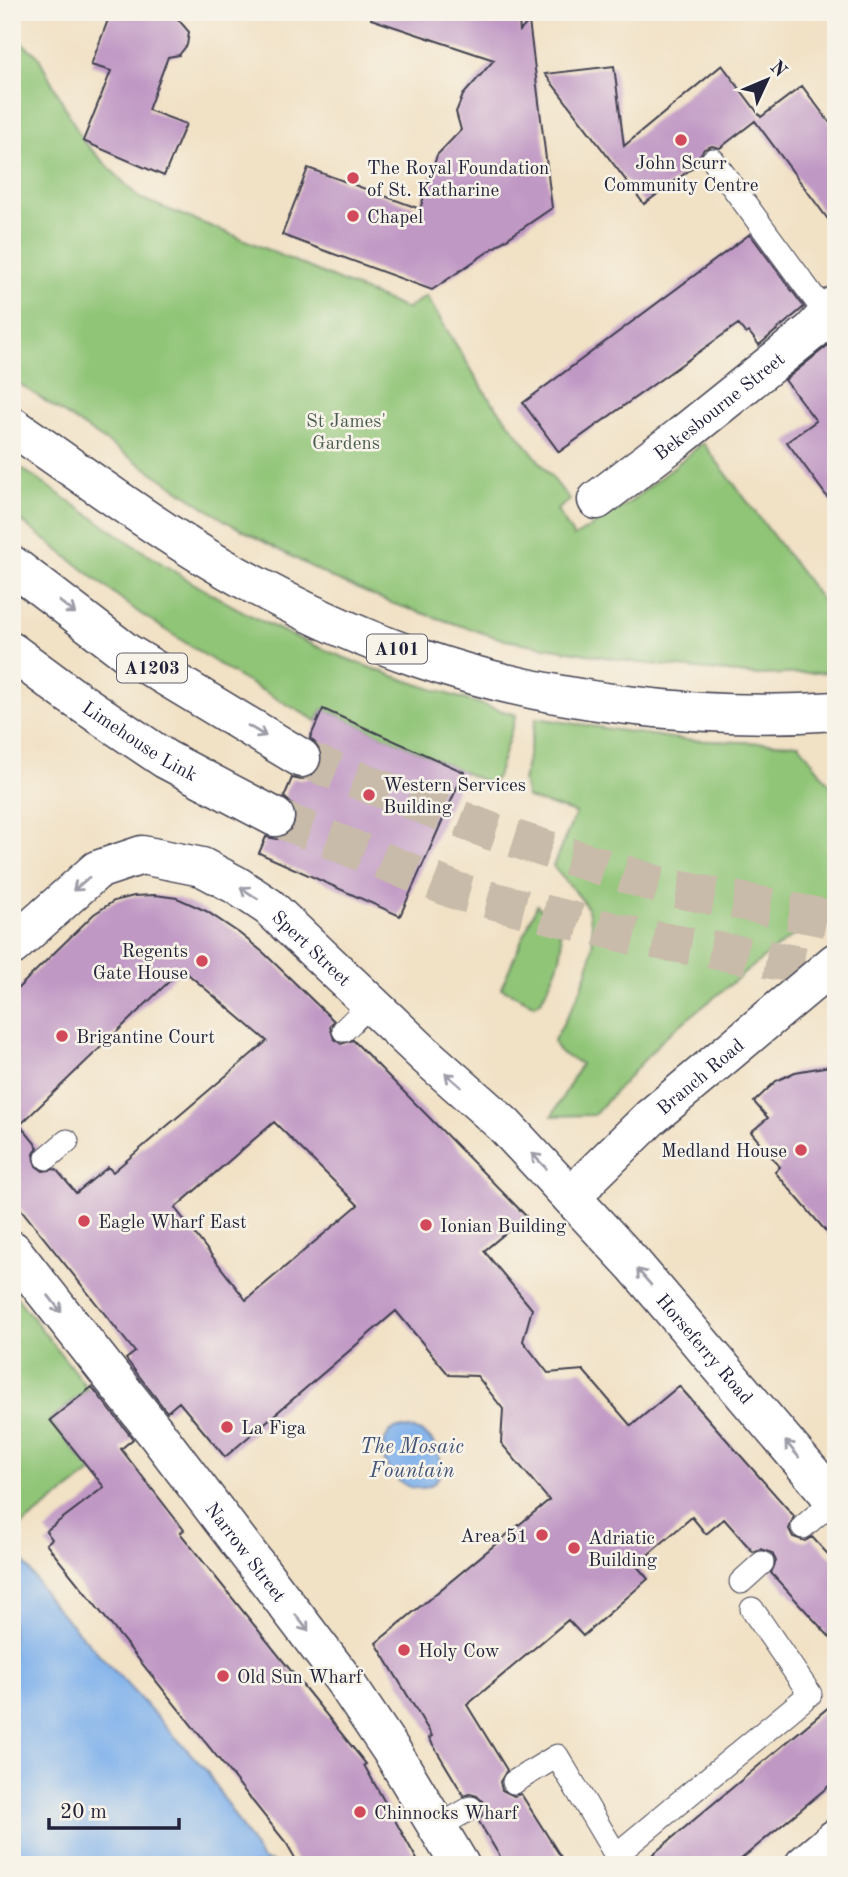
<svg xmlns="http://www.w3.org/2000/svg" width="848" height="1877" font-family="'Old Standard TT',serif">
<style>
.green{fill:#90c577;stroke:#597459;stroke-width:2}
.water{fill:#7fb1eb;stroke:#506a93;stroke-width:2}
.building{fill:#c098c4;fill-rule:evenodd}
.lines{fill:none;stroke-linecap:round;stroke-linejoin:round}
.trunk-tunnel{stroke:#c8bba9;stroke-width:38;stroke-dasharray:38 19;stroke-linecap:butt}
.service-casing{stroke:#413f50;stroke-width:25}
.minor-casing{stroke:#413f50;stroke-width:41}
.tertiary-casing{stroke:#413f50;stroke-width:41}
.primary-casing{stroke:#413f50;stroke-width:41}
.trunk-casing{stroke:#413f50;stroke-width:41}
.service{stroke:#fff;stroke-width:23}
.minor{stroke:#fff;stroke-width:38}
.tertiary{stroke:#fff;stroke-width:38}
.primary{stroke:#fff;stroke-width:38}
.trunk{stroke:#fff;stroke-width:38}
.oneway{stroke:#9c9ca7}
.poi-dot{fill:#d1495b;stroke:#f7f3e8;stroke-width:2.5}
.labels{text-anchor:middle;stroke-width:5;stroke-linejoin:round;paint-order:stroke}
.shield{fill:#f7f3e8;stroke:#62616f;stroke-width:2}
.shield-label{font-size:18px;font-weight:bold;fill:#22223b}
.poi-label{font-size:19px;fill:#22223b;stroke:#f7f3e8;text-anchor:start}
.street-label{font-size:19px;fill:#22223b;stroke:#f7f3e8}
.park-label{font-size:19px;fill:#485b50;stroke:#f7f3e8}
.water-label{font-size:21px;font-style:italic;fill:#435479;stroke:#f7f3e8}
</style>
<rect width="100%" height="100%" fill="#f7f3e8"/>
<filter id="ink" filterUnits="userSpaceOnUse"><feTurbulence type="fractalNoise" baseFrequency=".0143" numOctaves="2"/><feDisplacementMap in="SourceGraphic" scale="14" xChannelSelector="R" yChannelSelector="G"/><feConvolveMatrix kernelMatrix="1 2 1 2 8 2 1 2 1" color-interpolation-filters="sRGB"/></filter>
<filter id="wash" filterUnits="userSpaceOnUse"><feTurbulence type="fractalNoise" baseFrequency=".00686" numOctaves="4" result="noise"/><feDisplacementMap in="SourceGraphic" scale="28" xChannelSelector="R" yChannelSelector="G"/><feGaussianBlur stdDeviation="1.57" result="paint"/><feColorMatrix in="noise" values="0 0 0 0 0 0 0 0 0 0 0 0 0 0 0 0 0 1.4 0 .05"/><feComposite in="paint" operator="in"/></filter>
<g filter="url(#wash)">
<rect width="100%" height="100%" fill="#f1e1c5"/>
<!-- green -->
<path class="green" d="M12,35l26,21 45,85 56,57 99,39 168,72 20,-13 61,99 83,105 -13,10 17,27 55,-34 74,-60 133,176v53l-79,3 -118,-12 -134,-23 -114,-37 -57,-24 -107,-57 -215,-143z
M12,462c76,51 151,107 232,150 87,46 178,75 272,103l-19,62 -7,7 -167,-75 -6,12 -77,-43 -102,-66 -126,-98z
M536,718l149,22 114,4 37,49v112l-64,46 -107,86 -71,78 -42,1 29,-52c-10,-6 -26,-10 -27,-24 22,-39 51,-86 33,-132 -5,-12 -25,-29 -34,-42l23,-53 -49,-15 -4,-17z
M537,905c6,7 16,13 20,21 14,24 -6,53 -16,75l-6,4 -34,-17z
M12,1291l76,98 -38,31 42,52 -80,61z"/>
<!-- water -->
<path class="water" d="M398,1428c29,-1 42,16 43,44 -17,41 -78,-4 -51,-41z
M12,1544l37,56 157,170 56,90 10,2 2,3h-262z"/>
<g id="blocks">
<!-- building -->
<path class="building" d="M111,12h61l17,20 -2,13 -8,10 -11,2 -20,53 38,14 -22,52 -81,-35 28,-70 -20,-6z
M372,12h146l2,19 9,-10 23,187 -120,82 -150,-55 26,-67 112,41 17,-54 24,-25 -5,-18 7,-17 31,-35 -123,-41z
M722,65l39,52 41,-31 34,45v99l-81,-109 -35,27 -8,-2 -8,3 -4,6 -1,8 -55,41 -99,-130 69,-8 10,80z
M750,234l54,73 -45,38 -10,-13 -3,2 -8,-10 -179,128 -36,-49z
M833,341l3,4v164l-49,-67 29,-21 -31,-41z
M323,709l141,63 -64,144 -141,-63 7,-16 11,2 9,-3 9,-9 2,-12 -3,-9 -10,-9 8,-19 9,2 10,-3 9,-8 3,-10 -3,-11 -10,-10z
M155,895l22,3 29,13 33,22 25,20 70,68 -4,6 4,12 7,5 12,-4 173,176 -42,35 48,58 -9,32 25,32 35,-3 48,56 48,-40 115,130 -5,13 4,8 12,4 7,-4 24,26v81l-65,-71 5,-12 -4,-8 -12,-4 -7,3 -29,-33 -18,15 -14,-17 -56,48 12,14 -65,57 -15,-16 -101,85 40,65 -7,12 2,8 12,6 7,-2 45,71h-61l-27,-45 5,-6v-12l-6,-6 -7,-2 -6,2 -35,-58 3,-2 -56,-93 173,-143 -48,-57 2,-34 -26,-33 -28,-1 -53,-64 -171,146 -46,-55 -12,10 -41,-53 9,-7 -123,-154v-204l82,-80 20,-13 20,-5zM182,969l85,72 -154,131 -5,-5 -32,26 -20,-24 -13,2 -7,-5 -2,-12 4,-7 -18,-22zM274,1122l84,83 -112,95 -71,-92z
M836,1065v178l-61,-71 5,-5 -29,-35 17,-14 -14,-16 22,-21 19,-9z
M92,1387l41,52 -12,10 63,81 -4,3 186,231 -2,1 56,100h-121l-12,-21 -241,-300 6,-5 -6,-8 58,-44 -54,-67z
M836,1701v79l-102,85h-94z"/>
</g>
</g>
<g filter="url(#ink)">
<use href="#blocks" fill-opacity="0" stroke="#413f50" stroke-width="2"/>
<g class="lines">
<!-- trunk-tunnel -->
<path class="trunk-tunnel" d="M301,758l192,74 169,54 174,34
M275,817l184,75 178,45 199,34"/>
<defs>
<path id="service" d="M713,160l119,162
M344,1030l27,-27
M47,1158l20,-17
M803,1527l31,-27
M741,1582l21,-19
M514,1782l43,-26 59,99 194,-161 -58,-85
M438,1827l33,-19"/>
<g id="minor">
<path id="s1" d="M597,500l83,-63 132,-106 24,-26"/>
</g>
<g id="tertiary">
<path id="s2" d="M12,946l85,-76 45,-15 60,12 34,18 33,22 155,147 80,71 130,140 202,237"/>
<path id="s3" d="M574,1197l15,-19 61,-60 186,-156"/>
<path id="s4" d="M12,1250l144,183 187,246 50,74 67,112"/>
<path d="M804,1865l32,-27"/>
</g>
<path id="primary" d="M12,426c82,56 163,118 252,164 49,26 102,50 155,68 126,44 284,63 417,53"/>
<g id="trunk">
<path d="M12,565l115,88 174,105"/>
<path id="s5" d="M12,652l58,43 95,64 110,58"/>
</g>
</defs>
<!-- service casing -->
<use href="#service" class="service-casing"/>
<!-- minor casing -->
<use href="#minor" class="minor-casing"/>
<!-- tertiary casing -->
<use href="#tertiary" class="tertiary-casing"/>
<!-- primary casing -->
<use href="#primary" class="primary-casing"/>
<!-- trunk casing -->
<use href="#trunk" class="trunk-casing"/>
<!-- service -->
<use href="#service" class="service"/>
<!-- minor -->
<use href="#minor" class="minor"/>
<!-- tertiary -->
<use href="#tertiary" class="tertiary"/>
<!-- primary -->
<use href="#primary" class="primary"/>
<!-- trunk -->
<use href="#trunk" class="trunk"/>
</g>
<!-- one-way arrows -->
<defs><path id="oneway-shaft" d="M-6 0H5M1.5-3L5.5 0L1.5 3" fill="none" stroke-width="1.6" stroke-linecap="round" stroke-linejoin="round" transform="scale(1.75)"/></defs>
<g class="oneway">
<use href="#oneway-shaft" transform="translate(67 607) rotate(37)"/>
<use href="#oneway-shaft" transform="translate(257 731) rotate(31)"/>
<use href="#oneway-shaft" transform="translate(81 884) rotate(140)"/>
<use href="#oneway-shaft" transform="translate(249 893) rotate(-146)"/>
<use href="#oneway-shaft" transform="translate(453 1080) rotate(-139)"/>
<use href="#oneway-shaft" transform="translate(539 1161) rotate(-134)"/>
<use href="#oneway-shaft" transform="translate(644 1277) rotate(-131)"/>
<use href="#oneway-shaft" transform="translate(55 1304) rotate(52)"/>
<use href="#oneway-shaft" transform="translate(792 1449) rotate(-130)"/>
<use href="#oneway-shaft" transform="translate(302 1623) rotate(52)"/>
</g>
</g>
<!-- markers -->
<g class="poi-dot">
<circle cx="681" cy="140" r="7"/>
<circle cx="353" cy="178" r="7"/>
<circle cx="353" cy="216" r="7"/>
<circle cx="369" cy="795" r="7"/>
<circle cx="202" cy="961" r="7"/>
<circle cx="62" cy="1036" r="7"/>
<circle cx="801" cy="1150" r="7"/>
<circle cx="84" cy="1221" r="7"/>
<circle cx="426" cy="1225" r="7"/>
<circle cx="227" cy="1427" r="7"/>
<circle cx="542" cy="1535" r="7"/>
<circle cx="574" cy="1548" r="7"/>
<circle cx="404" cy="1650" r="7"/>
<circle cx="223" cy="1676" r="7"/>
<circle cx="360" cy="1812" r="7"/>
</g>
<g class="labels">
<!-- shield labels -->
<g class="shield">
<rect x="367" y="634.5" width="60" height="29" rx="5"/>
<rect x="117" y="653.5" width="70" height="29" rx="5"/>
</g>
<g class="shield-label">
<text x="397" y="655">A101</text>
<text x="152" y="674">A1203</text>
</g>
<!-- poi labels -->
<g class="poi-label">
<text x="681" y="169" text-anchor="middle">John Scurr<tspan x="681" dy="22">Community Centre</tspan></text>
<text x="367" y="174">The Royal Foundation<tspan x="367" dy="22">of St. Katharine</tspan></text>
<text x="367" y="223">Chapel</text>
<text x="383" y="791">Western Services<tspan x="383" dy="22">Building</tspan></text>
<text x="188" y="957" text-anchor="end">Regents<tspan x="188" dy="22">Gate House</tspan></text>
<text x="76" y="1043">Brigantine Court</text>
<text x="787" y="1157" text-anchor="end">Medland House</text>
<text x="98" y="1228">Eagle Wharf East</text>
<text x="440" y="1232">Ionian Building</text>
<text x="241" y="1434">La Figa</text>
<text x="528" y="1542" text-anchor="end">Area 51</text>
<text x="588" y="1544">Adriatic<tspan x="588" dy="22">Building</tspan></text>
<text x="418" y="1657">Holy Cow</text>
<text x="237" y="1683">Old Sun Wharf</text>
<text x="374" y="1819">Chinnocks Wharf</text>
</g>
<!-- street labels -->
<g class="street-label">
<text dy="7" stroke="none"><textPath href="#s1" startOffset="154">Bekesbourne Street</textPath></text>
<text dy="7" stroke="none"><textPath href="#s5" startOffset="156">Limehouse Link</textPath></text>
<text dy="7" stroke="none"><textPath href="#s2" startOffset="360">Spert Street</textPath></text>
<text dy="7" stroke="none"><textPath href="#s3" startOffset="175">Branch Road</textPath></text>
<text dy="7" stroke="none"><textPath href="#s2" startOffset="922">Horseferry Road</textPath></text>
<text dy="7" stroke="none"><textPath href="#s4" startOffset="382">Narrow Street</textPath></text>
</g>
<!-- park labels -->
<g class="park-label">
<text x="346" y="427">St James'<tspan x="346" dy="22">Gardens</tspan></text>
</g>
<!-- water labels -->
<g class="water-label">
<text x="412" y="1453">The Mosaic<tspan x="412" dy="24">Fountain</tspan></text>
</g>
</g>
<!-- margin -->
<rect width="848" height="1877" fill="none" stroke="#f7f3e8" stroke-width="42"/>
<!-- north arrow -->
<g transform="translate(767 80) rotate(46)" stroke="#f7f3e8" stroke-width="5" paint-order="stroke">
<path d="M0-5L12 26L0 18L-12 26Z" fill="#22223b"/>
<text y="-10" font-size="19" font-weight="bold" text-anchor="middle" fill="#22223b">N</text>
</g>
<!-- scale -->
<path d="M49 1818v10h130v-10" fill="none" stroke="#22223b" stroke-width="3.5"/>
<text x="60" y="1818" font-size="21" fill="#22223b" stroke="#f7f3e8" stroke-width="5" paint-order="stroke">20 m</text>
</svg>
